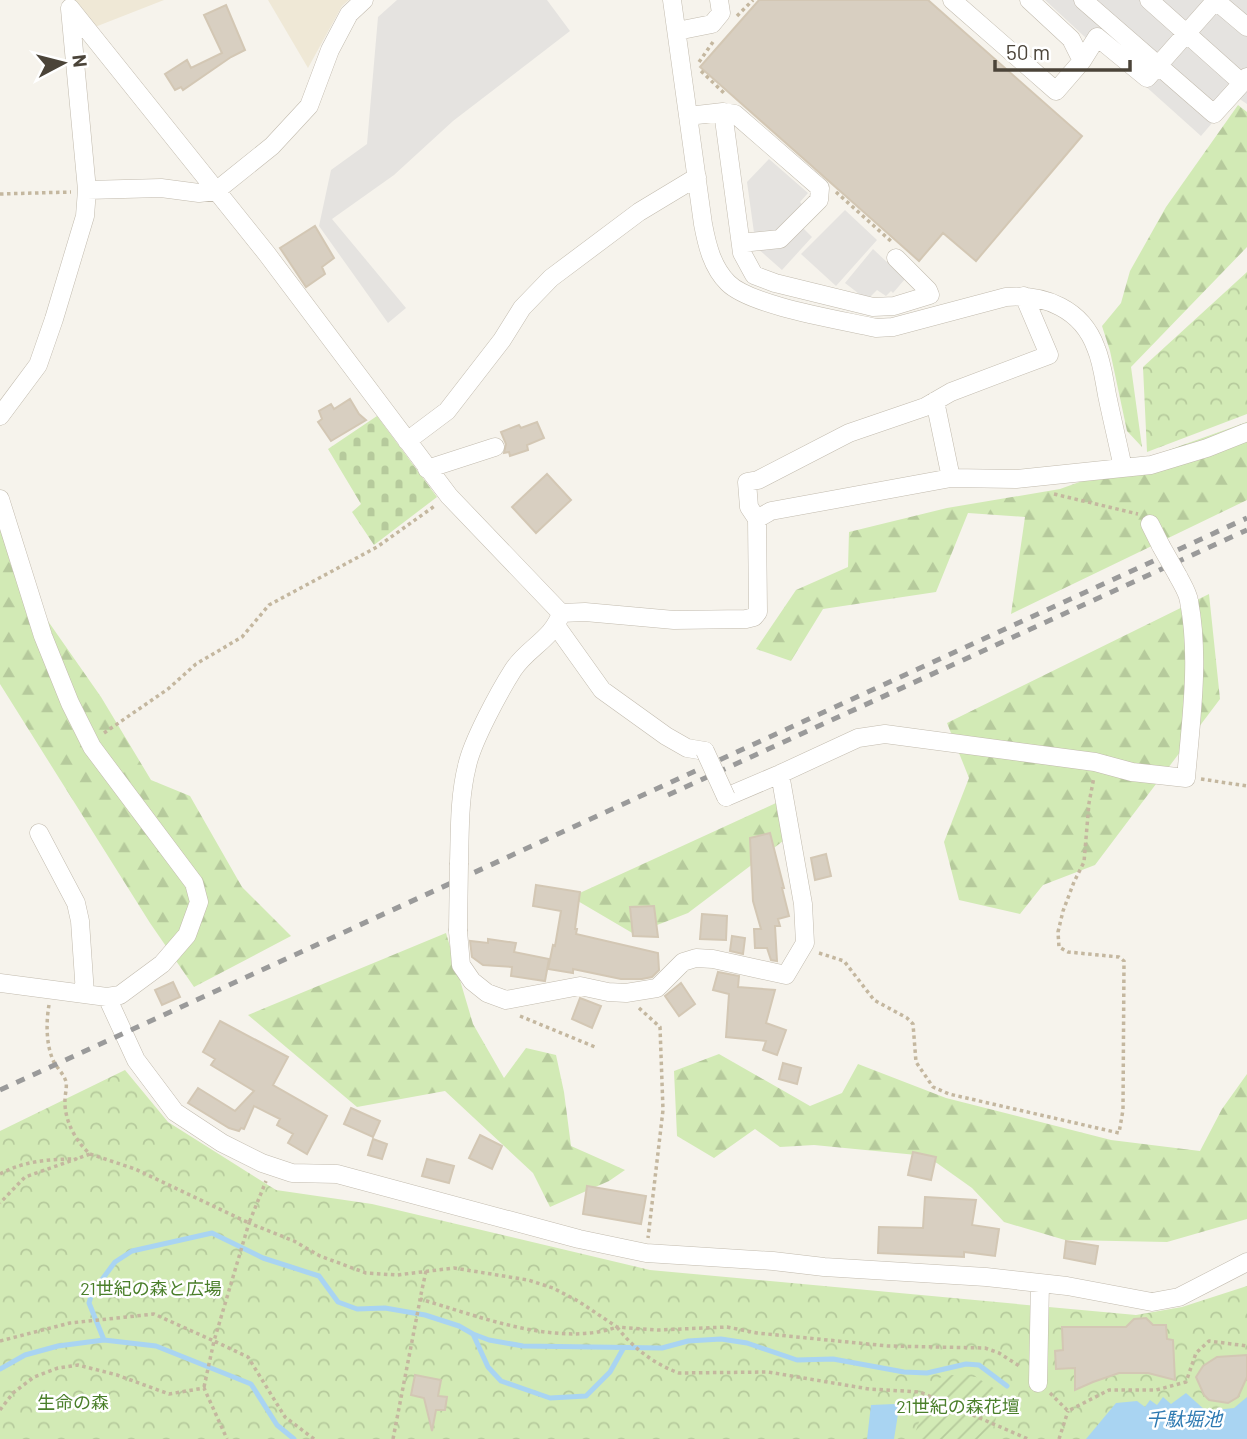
<svg xmlns="http://www.w3.org/2000/svg" width="1247" height="1439" font-family="Barlow,'Noto Sans JP',sans-serif">
<style>
.education{fill:#efe8d6}
.forest{fill:url(#forest-firs)}
.cemetery{fill:url(#cemetery-stones)}
.park{fill:url(#park-crowns)}
.garden{fill:url(#garden-furrows)}
.parking{fill:#e5e3e0}
.water{fill:#a9d4f2}
.lines{fill:none;stroke-linecap:round;stroke-linejoin:round}
.stream{stroke:#a9d4f2;stroke-width:5}
.building{fill:#d8cfc1;stroke:#d3c7b4;stroke-width:2}
.minor-casing{stroke:#c2bbae;stroke-width:19}
.path{stroke:#c4b79f;stroke-width:3.5;stroke-dasharray:3.5 3.5;stroke-linecap:butt}
.minor{stroke:#fff;stroke-width:18}
.rail{stroke:#9a9a9a;stroke-width:5;stroke-dasharray:9 9;stroke-linecap:butt}
.minor-bridge-casing{stroke:#c2bbae;stroke-width:19;stroke-linecap:butt}
.minor-bridge{stroke:#fff;stroke-width:18}
.labels{text-anchor:middle;stroke-width:5;stroke-linejoin:round;paint-order:stroke}
.park-label{font-size:18px;fill:#4a7f2a;stroke:#fff}
.water-label{font-size:19px;font-style:italic;fill:#2e7ab2;stroke:#fff}
</style>
<defs>
<pattern id="forest-firs" width="22" height="20" patternUnits="userSpaceOnUse" patternTransform="scale(1.75)"><rect width="22" height="20" fill="#d2eab5"/><path d="M5 1l3.5 6h-7zM16 11l3.5 6h-7z" fill="#b6ca9c"/></pattern>
<pattern id="cemetery-stones" width="16" height="16" patternUnits="userSpaceOnUse" patternTransform="scale(1.75)"><rect width="16" height="16" fill="#d2eab5"/><path d="M2 7V4a2 2 0 0 1 4 0v3zM10 15v-3a2 2 0 0 1 4 0v3z" fill="#b6ca9c"/></pattern>
<pattern id="park-crowns" width="20" height="18" patternUnits="userSpaceOnUse" patternTransform="scale(1.75)"><rect width="20" height="18" fill="#d2eab5"/><path d="M2 6a3 3 0 1 1 6 0M12 15a3 3 0 1 1 6 0" fill="none" stroke="#b6ca9c"/></pattern>
<pattern id="garden-furrows" width="10" height="10" patternUnits="userSpaceOnUse" patternTransform="scale(1.75)"><rect width="10" height="10" fill="#d2eab5"/><path d="M-1 1l2-2M0 10L10 0M9 11l2-2" fill="none" stroke="#b6ca9c"/></pattern>
</defs>
<rect width="100%" height="100%" fill="#f6f3ec"/>
<!-- education -->
<path class="education" d="M74,0h90l-69,27z
M268,0h81l-7,6 -34,62z"/>
<!-- forest -->
<path class="forest" d="M1238,105l9,7v135l-116,120 11,80 -15,-16 -17,-80 -8,-25 19,-23 9,-32 36,-64z
M1247,422v78l-236,114 14,-97 -57,-4 -32,79 -113,17 -32,52 -35,-12 40,-59 52,-23 1,-35 98,-24 113,-19z
M0,527l13,44 88,126 50,83 39,16 52,91 49,49 -97,51 -44,-64 -150,-239z
M1209,594l11,105 -125,166 -52,20 -23,29 -61,-14 -15,-58 25,-64 -22,-55z
M776,803l7,38 -95,72 -54,21 -63,-37z
M446,933l27,91 31,54 22,-30 30,7 8,37 7,54 54,24 -16,11 -59,26 -17,-34 -88,-82 -88,16 -109,-92z
M719,1054l91,52 32,-13 16,-29 88,34 165,42 89,11 22,-42 25,-35v145l-80,23 -102,-2 -61,-18 -32,-34 -45,-32 -113,-11 -34,2 -25,-18 -41,29 -37,-22 -3,-65z"/>
<!-- cemetery -->
<path class="cemetery" d="M377,416l60,81 -63,48 -22,-33 9,-8 -33,-55z"/>
<!-- park -->
<path class="park" d="M1247,272v142l-100,38 -4,-85z
M125,1070l43,52 108,68 96,14 278,66 486,45 46,-8 65,-21v153h-1247v-308z"/>
<!-- garden -->
<path class="garden" d="M952,1375l24,2 27,17 -13,45h-77l21,-60z"/>
<!-- parking -->
<path class="parking" d="M397,0h150l23,31 -117,90 -59,54 -62,44 74,89 -18,15 -69,-97 12,-56 36,-26 11,-127z
M1045,0h202v104l-12,-8 -34,40 -97,-87 -4,2z
M769,159l39,34 -8,9 12,15 -9,11 9,9 -30,33 -26,-23 -9,-65z
M845,210l32,30 -41,46 -35,-32z
M873,249l32,30 -12,14 -2,-2 -5,5 -9,-6 -10,10 -22,-17z"/>
<!-- water -->
<path class="water" d="M1186,1393l20,18 28,-3 13,-11v42h-161l30,-36 21,-2 8,6 5,-7 7,5 6,-8 8,7z
M895,1404l4,4 -5,31h-27l4,-34z"/>
<g class="lines">
<!-- stream -->
<path class="stream" d="M473,1334l15,33 13,14 49,17 36,-2 24,-24 13,-23
M104,1340l-15,-37 3,-10 23,-31 17,-11 80,-18 51,25 56,18 19,26 19,7 28,-1 40,7 34,11 14,8 16,6 34,6 139,2 26,-7 33,-2 26,4 50,17 36,-1 71,13 23,1 39,-9 13,1 28,21
M0,1369l25,-14 33,-9 46,-6 52,6 95,38 26,41 17,14"/>
</g>
<!-- building -->
<path class="building" d="M759,0h169l154,136 -106,125 -33,-28 -24,28 -219,-194z
M226,5l19,45 -14,7 -48,33 -2,-3 -6,3 -10,-16 22,-14 4,8 31,-15 -18,-38z
M315,226l19,32 -12,9 3,7 -19,13 -26,-39z
M350,399l9,15 7,6 -35,21 -13,-19 4,-3 -3,-8 12,-7 3,5z
M537,422l7,16 -17,7 1,5 -18,6 -1,-4 -5,1 2,-9 -5,-12 18,-7 2,3z
M547,474l24,26 -35,33 -24,-26z
M770,833l14,55h-2l7,28 -11,3 2,7h-5l2,35 -6,-1 -4,-12h-12l-1,-19h7l-8,-28 -3,-63z
M826,854l5,22 -16,4 -4,-22z
M536,885l44,7 -5,37h2l-1,5 82,19 1,17 -7,7 -10,2h-21l-48,-10v4l-25,-4 5,-24 2,1 6,-35 -28,-5z
M654,906l4,31 -25,-1 -3,-29z
M702,914l25,2 -1,24 -26,-1z
M732,936l13,2 -2,16 -13,-3z
M488,939l28,4 -2,9 35,7 -4,22 -34,-5 1,-9 -29,-2 -11,-8 -2,-16 18,2z
M718,972l21,4 -1,11 37,3 -9,33 20,7 -9,25 -14,-5 3,-9 -40,-4 3,-43 -16,-4z
M173,982l7,15 -18,8 -7,-15z
M681,983l14,21 -16,12 -14,-20z
M580,998l21,8 -9,22 -20,-9z
M220,1021l68,36 -15,28 54,31 -20,38 -19,-11 5,-9 -16,-9 3,-6 -26,-13 -10,23 -3,-1 -2,3 -10,-3 -41,-25 10,-15 37,23 19,-20 -43,-26 4,-6 -12,-7z
M783,1063l18,5 -4,16 -18,-5z
M351,1108l29,13 -7,16 -29,-13z
M480,1135l22,11 -10,23 -23,-11z
M373,1139l14,5 -5,15 -14,-4z
M913,1152l23,5 -5,23 -23,-5z
M427,1159l27,7 -5,17 -27,-7z
M587,1186l59,10 -5,28 -58,-10z
M925,1197l51,3 -4,25 27,4 -4,27 -31,-4v5l-86,-4 1,-26 44,1z
M1066,1241l32,5 -3,18 -31,-6z
M1146,1318l7,7h13l1,14 6,1 2,40 -27,-7h-29l-26,9 -18,8v-22l-19,1 -1,-18 8,-1 -1,-23h64l8,-8z
M1247,1355v22l-9,20 -10,6 -19,-3 -5,-5 -8,-18 7,-11 14,-9z
M415,1375l26,5 -3,16 9,1 -2,13h-9l-4,21 -8,-33 -13,-3z"/>
<g class="lines">
<defs>
<path id="minor" d="M672,0l31,224c4,21 9,43 25,59 23,23 113,37 148,45l17,-1 113,-30c39,-3 76,12 90,51 6,14 8,31 11,47 5,24 11,49 16,73
M952,0l104,91 26,-30 -11,-22 -42,-39
M1083,0l131,114 28,-31
M1149,0l93,83 5,-6
M1215,0l32,27
M70,8l197,246 182,242 112,117 24,-1 89,8 72,-1 8,-2 4,-5 -1,-93 14,-8 180,-33 65,1 135,-14 56,-17 40,-16
M70,9l17,181
M677,31l35,-7 9,-11 -2,-13
M1082,61l15,-24 50,41 69,-78
M723,112l12,2 85,74 -1,12 -39,39 -39,4
M688,116l35,-4 19,141 12,22 21,8 98,24 21,-1 36,-11 -2,-5 -32,-32
M935,401l16,77
M0,416l38,-51 16,-46 31,-103 2,-26 74,-2 38,5 17,-2 56,-45 37,-40 21,-56 19,-36 15,-14
M407,441l40,-30 55,-71 20,-32 29,-30 88,-66 58,-35
M427,469l68,-22
M0,499l43,137 27,67 22,44 102,136 5,19 -12,33 -25,29 -42,31 -13,2 -107,-14
M757,519l-8,-12 -2,-25 11,-2 91,-47 76,-26 26,-15 98,-37 -25,-59
M1150,524l11,22
M557,627l45,63 64,46 21,12 18,3
M780,774l78,-36 27,-4 210,28 37,10 54,6c5,-58 14,-120 3,-177 -1,-8 -7,-17 -11,-25
M39,833l37,70 4,18 5,73
M459,863c1,-32 0,-65 8,-97 5,-24 32,-74 46,-96 14,-22 40,-31 48,-57
M458,931l3,34 11,16 15,12 19,7 74,-14 28,6 18,1 31,-5 26,-26 13,-4 17,1 73,16 19,-32 -2,-39 -23,-130 -54,23
M107,997l29,63 39,52 47,31 40,20 30,10 45,1 242,65 67,14 127,8 51,6 162,10 81,9 85,16 27,-5 68,-35
M1038,1383l2,-100"/>
</defs>
<!-- minor casing -->
<use href="#minor" class="minor-casing"/>
<!-- path -->
<path class="path" d="M737,16l16,-16
M699,62l14,-20
M701,71l24,23
M836,192l57,51
M0,194l71,-2
M1054,494l84,20
M104,733l64,-44 28,-25 46,-27 27,-32 108,-58 59,-42
M1201,779l46,7
M819,953l25,8 30,39 33,18 6,6 3,38 17,25 16,7 170,39 4,-23 1,-149 -5,-4 -51,-5 -9,-5 -1,-15 5,-21 11,-29 10,-20 5,-59 5,-26
M49,1005c-3,17 -3,39 4,55 3,7 9,12 12,19 3,6 0,14 0,21 -1,20 11,42 25,54l-14,5
M639,1008l21,19 3,83 -15,128
M520,1016l75,31
M90,1154l45,15 114,54 17,-42
M0,1174c24,-13 49,-15 76,-15l-51,18 -25,26
M426,1271l-6,28c58,17 138,49 197,28 16,21 37,37 62,46l89,-1 101,17 51,3 108,47
M0,1341l70,-18 84,-9 60,27 -10,46
M1050,1393l18,18 41,-21h47l30,-8 10,-29 13,-12 38,5
M0,1410l13,-17 21,-16 24,-9 20,-3 39,10 52,19 35,-6 23,51
M314,1439l-29,-22 -37,-60 -34,-16 35,-118 45,18 26,15 46,17 31,2 57,-7 74,12 25,8 25,13 39,26 41,3 69,-3 30,6 131,13 97,2 14,5 22,14
M393,1439l27,-139
M1059,1439l9,-28"/>
<!-- minor -->
<use href="#minor" class="minor"/>
<!-- rail -->
<path class="rail" d="M668,795l579,-265
M0,1090l1247,-572"/>
<defs>
<path id="minor-bridge" d="M1161,546l17,30
M705,751l21,46
M458,931l1,-68"/>
</defs>
<!-- minor-bridge casing -->
<use href="#minor-bridge" class="minor-bridge-casing"/>
<!-- minor-bridge -->
<use href="#minor-bridge" class="minor-bridge"/>
</g>
<g class="labels">
<!-- park labels -->
<g class="park-label">
<text x="151" y="1295">21世紀の森と広場</text>
<text x="73" y="1409">生命の森</text>
<text x="958" y="1413">21世紀の森花壇</text>
</g>
<!-- water labels -->
<g class="water-label">
<text x="1184" y="1426">千駄堀池</text>
</g>
</g>
<!-- north arrow -->
<g transform="translate(63 63) rotate(83)" stroke="#ffffff" stroke-width="5" paint-order="stroke">
<path d="M0-5L12 26L0 18L-12 26Z" fill="#4b4439"/>
<text y="-10" font-size="19" font-weight="bold" text-anchor="middle" fill="#4b4439">N</text>
</g>
<!-- scale -->
<path d="M995 60v10h135v-10" fill="none" stroke="#4b4439" stroke-width="3.5"/>
<text x="1006" y="60" font-size="21" fill="#4b4439" stroke="#ffffff" stroke-width="5" paint-order="stroke">50 m</text>
</svg>
